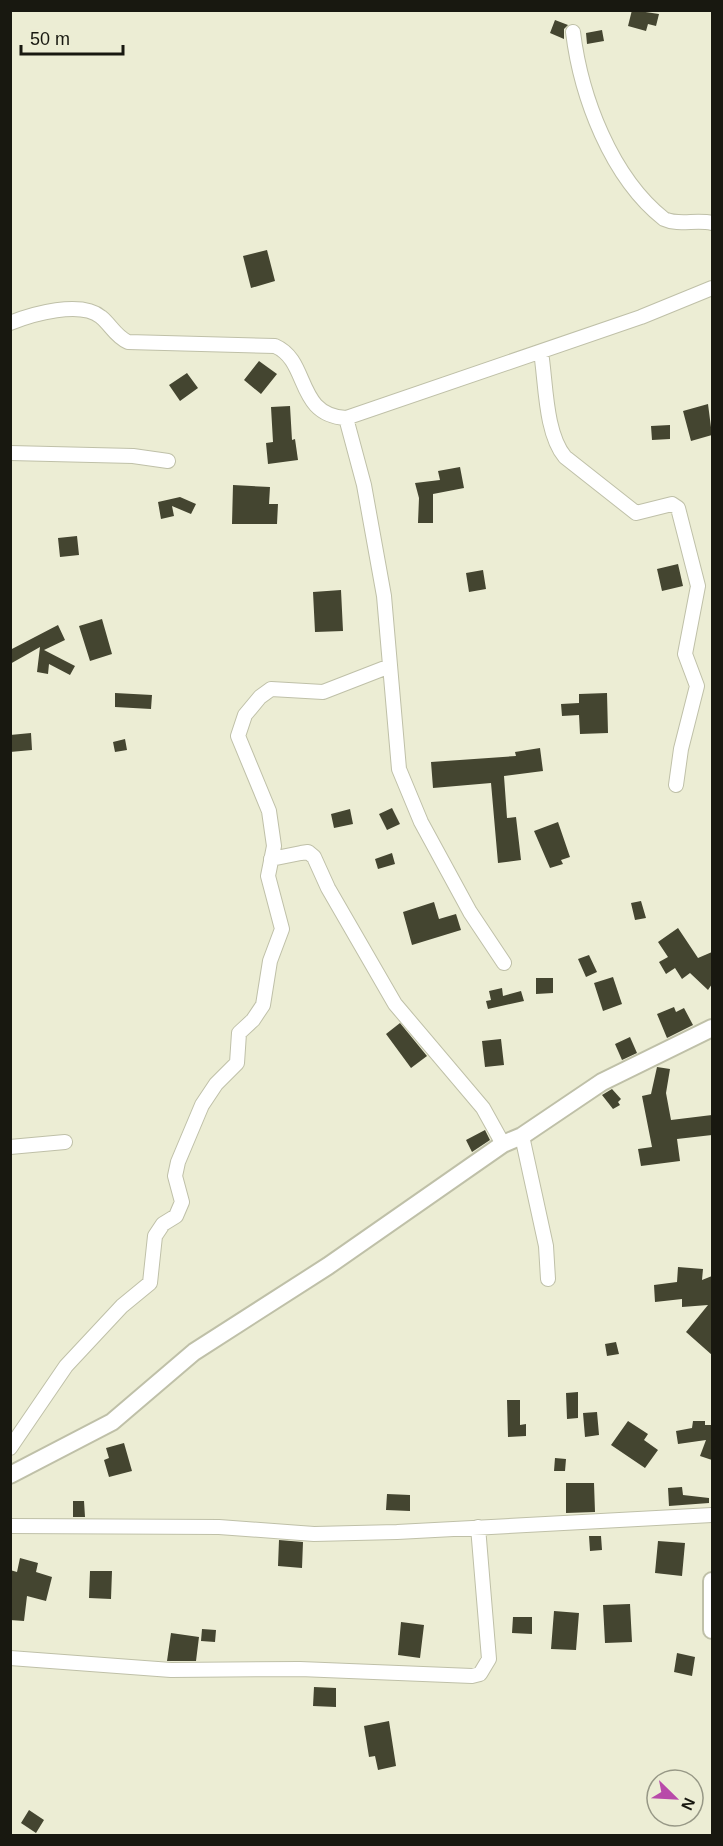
<svg xmlns="http://www.w3.org/2000/svg" width="723" height="1846" font-family="Arial,sans-serif">
<style>
.building{fill:#444530}
.lines{fill:none;stroke-linecap:round;stroke-linejoin:round}
.minor-casing{stroke:#bfc0a8;stroke-width:16}
.tertiary-casing{stroke:#bfc0a8;stroke-width:20}
.minor{stroke:#fff;stroke-width:14}
.tertiary{stroke:#fff;stroke-width:16}
</style>
<rect width="100%" height="100%" fill="#ecedd4"/>
<!-- building -->
<path class="building" d="M632,10l27,4 -3,12 -8,-2 -2,7 -18,-5z
M555,20l13,5 -4,4v10l-14,-6z
M602,30l2,11 -17,3 -1,-11z
M267,250l8,31 -24,7 -8,-32z
M259,361l18,13 -16,20 -17,-14z
M187,373l11,15 -18,13 -11,-16z
M708,404l4,31 -21,6 -8,-30z
M290,406l2,34 3,-1 3,21 -30,4 -2,-21 7,-1 -2,-35z
M670,425v14l-18,1 -1,-14z
M460,467l4,21 -31,6v29h-15l1,-25 -4,-15 25,-3 -2,-9z
M233,485l37,2 -1,17h9l-1,20h-45z
M180,497l16,7 -5,10 -19,-8 2,10 -13,3 -3,-17z
M77,536l2,19 -19,2 -2,-19z
M678,564l5,22 -21,5 -5,-22z
M483,570l3,19 -17,3 -3,-19z
M341,590l2,41 -28,1 -2,-40z
M102,619l10,35 -22,7 -11,-35z
M58,625l7,15 -21,10 31,16 -5,9 -21,-11 -1,10 -11,-2 3,-25 -30,17v-14z
M115,693l37,2 -1,14 -36,-2z
M607,693l1,40 -28,1 -1,-19 -17,1 -1,-12 18,-1v-9z
M31,733l1,17 -22,2v-17z
M125,739l2,11 -12,2 -2,-10z
M540,748l3,23 -39,5 3,42 9,-1 5,43 -23,3 -7,-80 -58,5 -2,-26 85,-6 -1,-4z
M392,808l8,16 -13,6 -8,-16z
M350,809l3,15 -19,4 -3,-14z
M558,822l12,35 -9,3 2,4 -13,4 -16,-37z
M392,853l3,11 -17,5 -3,-10z
M641,901l5,17 -11,2 -4,-17z
M434,902l5,17 17,-5 5,16 -49,15 -9,-33z
M678,928l20,30 14,-6v32l-4,6 -18,-17 -8,6 -7,-11 -9,6 -7,-12 9,-5 -10,-15z
M589,955l8,17 -11,5 -8,-18z
M613,977l9,27 -19,7 -9,-28z
M536,978h17v15l-17,1z
M502,988l1,8 18,-5 3,10 -36,8 -2,-8 5,-1 -2,-9z
M674,1007l2,5 8,-4 9,17 -26,13 -10,-24z
M400,1023l27,33 -16,12 -25,-34z
M630,1037l7,16 -15,7 -7,-16z
M501,1039l3,26 -19,2 -3,-26z
M657,1067l13,2 -4,24 5,27 41,-5v20l-35,4 3,22 -39,5 -3,-17 14,-2 -10,-51 9,-2z
M612,1089l9,10 -3,3 2,3 -7,4 -11,-14z
M485,1130l5,10 -18,12 -6,-12z
M678,1267l25,2 -1,11 10,-4v79l-26,-23 22,-27 -26,2v-8l-27,3 -1,-17 23,-3z
M616,1342l3,12 -12,2 -2,-12z
M578,1392v26l-11,1 -1,-26z
M507,1400h13v25l6,-1v12l-18,1z
M597,1412l2,23 -14,2 -2,-24z
M628,1421l20,13 -4,6 14,10 -13,18 -34,-23z
M693,1421h12v4h7v35l-12,-4 6,-16 -28,4 -2,-13 16,-3z
M124,1443l8,28 -23,6 -5,-17 5,-2 -3,-10z
M555,1458l11,1 -1,12h-11z
M566,1483h28l1,29 -29,1z
M682,1487l1,8 26,3v5l-40,3 -1,-18z
M387,1494l23,1v16l-24,-1z
M73,1501h11l1,16h-12z
M589,1536h12l1,14 -12,1z
M279,1540l24,2 -1,26 -24,-2z
M658,1541l27,2 -3,33 -27,-3z
M20,1558l18,5 -2,9 16,5 -6,24 -19,-5 -3,25 -14,-1v-50l7,2z
M90,1571h22l-1,28 -22,-1z
M630,1604l2,38 -27,1 -2,-38z
M554,1611l25,2 -3,37 -25,-1z
M513,1617h19v17l-20,-1z
M401,1622l23,3 -4,33 -22,-3z
M202,1629l14,1 -1,12 -14,-1z
M171,1633l28,4 -3,24h-29z
M677,1653l18,4 -3,19 -18,-4z
M314,1687l22,1v19l-23,-1z
M389,1721l7,45 -18,4 -3,-14 -6,1 -5,-31z
M29,1810l15,10 -8,13 -15,-10z"/>
<g class="lines">
<defs>
<path id="minor" d="M573,32c8,65 38,145 91,187 15,7 32,0 48,4
M10,323c22,-9 71,-23 91,-6 10,8 14,19 27,25l147,4c35,15 20,69 71,72l295,-101 71,-29
M541,352c5,31 4,81 24,105l71,56 36,-9 6,4 20,78 -13,68 12,32 -16,63 -5,36
M346,418l18,67 20,111 15,173 22,53 49,90 34,51
M10,453l123,3 35,5
M271,859l30,-6 7,-1 6,5 14,31 67,116 88,104 20,36
M522,1136l24,110 2,33
M10,1147l55,-5
M10,1448l56,-82 56,-60 28,-23 5,-47 8,-12 13,-8 6,-14 -7,-26 3,-14 24,-57 14,-21 21,-21 2,-30 14,-13 10,-15 7,-44 12,-32 -14,-53 6,-30 -5,-35 -31,-75 7,-21 15,-18 11,-8 52,3 67,-26
M10,1526l209,1 95,7 83,-2 315,-17
M10,1658l161,12 129,-1 172,7 8,-2 9,-15 -11,-132"/>
<path id="tertiary" d="M10,1475l102,-53 82,-70 134,-86 175,-122 19,-8 80,-54 110,-54
M712,1581v49"/>
</defs>
<!-- minor casing -->
<use href="#minor" class="minor-casing"/>
<!-- tertiary casing -->
<use href="#tertiary" class="tertiary-casing"/>
<!-- minor -->
<use href="#minor" class="minor"/>
<!-- tertiary -->
<use href="#tertiary" class="tertiary"/>
</g>
<!-- border -->
<rect width="723" height="1846" fill="none" stroke="#181810" stroke-width="24"/>
<!-- north arrow -->
<g transform="translate(675 1798) rotate(114)"><circle r="28" fill="#ecedd4" stroke="#979886" stroke-width="1.5"/>
<path d="M0-4.5L10 22L0 15L-10 22Z" fill="#b84aa9"/>
<text y="-9" font-size="16" font-weight="bold" text-anchor="middle" fill="#181810">N</text>
</g>
<!-- scale -->
<path d="M21 45v9h102v-9" fill="none" stroke="#181810" stroke-width="3"/>
<text x="30" y="45" font-size="18" fill="#181810" stroke="#ecedd4" stroke-width="4.5" paint-order="stroke">50 m</text>
</svg>
